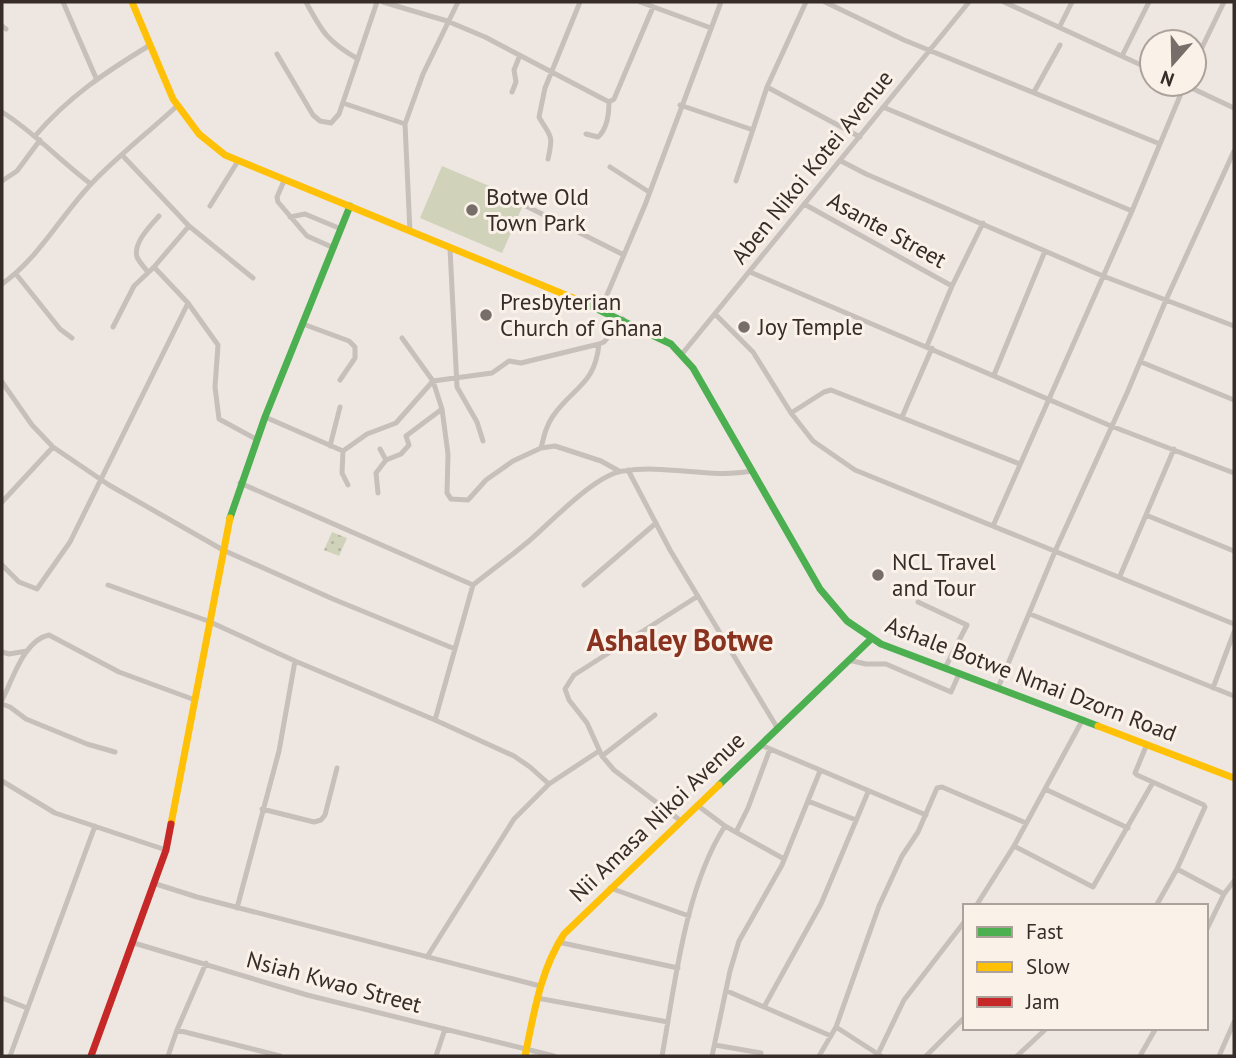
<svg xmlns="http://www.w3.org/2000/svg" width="1236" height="1058" font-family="'PT Sans',sans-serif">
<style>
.grass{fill:url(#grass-dots)}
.garden{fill:#d0d3ba}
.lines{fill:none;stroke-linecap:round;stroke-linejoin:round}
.street{stroke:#c6bfba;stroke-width:5}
.fast{stroke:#4caf50;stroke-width:7}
.slow{stroke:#ffc107;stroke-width:7}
.jam{stroke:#c62828;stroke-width:7}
.poi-dot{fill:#776d69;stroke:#faf1e8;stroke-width:2.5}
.labels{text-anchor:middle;stroke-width:6;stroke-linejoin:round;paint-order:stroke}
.street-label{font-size:23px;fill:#372c28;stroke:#faf1e8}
.poi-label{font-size:23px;fill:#372c28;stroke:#faf1e8;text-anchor:start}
.district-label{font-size:30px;font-weight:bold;fill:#88321f;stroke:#faf1e8}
</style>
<defs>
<pattern id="grass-dots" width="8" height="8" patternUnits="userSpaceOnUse" patternTransform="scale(1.75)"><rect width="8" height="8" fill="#d0d3ba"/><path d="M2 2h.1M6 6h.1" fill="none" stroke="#b3b5a0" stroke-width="1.8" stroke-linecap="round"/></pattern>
</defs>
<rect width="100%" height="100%" fill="#eee7e1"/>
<!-- grass -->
<path class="grass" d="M332,532l15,6 -8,18 -15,-6z"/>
<!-- garden -->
<path class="garden" d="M442,166l83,35 -23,52 -82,-35z"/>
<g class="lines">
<!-- street -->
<path class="street" d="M63,2l33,76
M306,2c16,30 22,40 52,57
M383,2l64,19 38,16 124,65
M640,2l71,26
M825,2l79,38 256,104
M1004,2l148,68
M2,26l4,3
M1060,26l12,-24
M277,54l36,61 7,6 11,2 8,-9 38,-112
M1122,56l27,-54
M1194,64l30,-62
M1183,84l51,24
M767,87l93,50
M512,92l4,-10 -2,-12 6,-15
M1034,92l26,-47
M343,103l62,21
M680,105l73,25
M883,107l249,104
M2,112c32,20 58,49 89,72
M586,134l12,3c9,-8 11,-23 11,-35l5,-3 39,-92
M35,136c34,-40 71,-64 115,-91
M122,155l67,71 64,52
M548,159c6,-26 2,-22 -9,-42l6,-29 35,-86
M841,161l25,13 237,102 131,50
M610,167l39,25
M2,181l15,-10 23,-31
M284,181l-7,16 1,5 29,34 27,12
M736,181l31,-94 39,-85
M516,201l108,54
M804,204l148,82
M210,206l28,-45
M290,217l15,-3 36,15
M410,232l-5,-108 18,-50 35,-72
M450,249l7,138 20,35 6,19
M154,267l34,36 30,42 -3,42 4,32 37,20
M148,272c-3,-4 -9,-10 -11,-15 -4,-14 13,-31 22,-41
M750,272l361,154 123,47
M16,274l44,55 12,9
M2,284c38,-27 59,-69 91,-102 26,-27 57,-51 85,-77
M601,309l44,-104 76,-203
M715,314l38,38 38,61 22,28 42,29 379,154
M303,324l46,17 6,6v11l-15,22
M113,327l21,-41 20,-19 35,-41
M927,346l25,-60 31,-63
M682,354l287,-352
M1141,362l93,38
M994,375l51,-124
M2,382l30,43 21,22 56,38 114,65 110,49 122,50
M442,409l6,45 -1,39 4,6 17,1 18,-20 27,-19 28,-13 14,-2 46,15 18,10
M791,413l33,-21 7,-2 189,74
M265,417l78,34 24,-17 29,-11 37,-42 59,-8 17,-12 12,2 78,-19 5,-2 19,-23
M902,417l30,-69
M330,446l10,-39
M541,448c3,-12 5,-22 12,-32 20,-29 42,-31 46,-72
M380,449l6,11 15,-6 8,-9 -3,-9 36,-27 -9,-28 -31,-43
M343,451l-1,22 6,12
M628,470l42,80 108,179
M240,483l233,102c19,-15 38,-29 56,-44 22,-19 67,-67 94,-70 44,-7 86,8 129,0
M378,493l-2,-20 10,-13
M2,502l51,-55
M1146,515l88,36
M993,526l139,-315 53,-127
M2,565l17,17 18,7 33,-47 118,-239
M1120,576l54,-127
M108,585l100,36 87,40 140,59 79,36 16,11 19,17
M584,585l72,-62
M918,602l49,23 -22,43
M1030,614l204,82
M2,652l7,2 18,-3
M848,660l18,4h20l65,28 8,-18
M998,688l58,-139 71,-156 39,-93 68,-149
M1213,688l21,-56
M2,700c11,-21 22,-60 47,-65l70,37 76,28
M2,704l8,3 16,12 61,25 28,8
M435,720l38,-135
M1147,744l-12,29 2,2 67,30 1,2 -28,62 -21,37
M761,745l165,70
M602,756l53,-41
M2,781l53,32 111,37
M1045,789l83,39
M808,801l48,19
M697,805l28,21 59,33
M262,809l52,13 7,-2 4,-5 12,-47
M681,821l-67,-51 -12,-14 -15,-33 -18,-23 -4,-11 9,-14 124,-79
M736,832l12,-24 22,-59
M1014,846l79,41 59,-103
M1177,869l47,25
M156,884l41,13 343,89
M610,888l79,28
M976,906l38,-60 69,-127
M237,908l42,-157 16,-90
M1206,931l18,-37 10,-13
M558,942l120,26
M134,943l173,52 247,61
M427,957l87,-138 35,-35 50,-33
M727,991l104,45
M2,998l25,10
M537,998l131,24
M764,1007l57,-103 47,-112
M836,1027l45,29
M177,1030l103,26
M715,1045l46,8
M878,1054l26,-54 61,-79
M10,1056l85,-230
M168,1056l9,-26 29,-67
M436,1056l9,-27
M662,1056c13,-72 23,-168 63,-230
M712,1056l18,-85 9,-30 43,-76 38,-94
M819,1056l17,-29 43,-121 23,-50 16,-24 19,-44 5,-1 84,36
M926,1056l39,-39
M1017,1056l30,-28
M1140,1056l16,-28
M1219,1056l15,-34"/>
<!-- fast -->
<path class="fast" d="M578,300l93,44 22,24 127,221 27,32 34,23 217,82
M230,518l35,-101 85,-211
M719,785l152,-146"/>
<!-- slow -->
<path class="slow" d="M132,2l41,97 26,35 26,21 353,145
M1098,726l136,52
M171,824l59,-306
M525,1056c9,-43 15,-85 39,-122l155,-149"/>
<!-- jam -->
<path class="jam" d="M91,1056l75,-206 5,-26"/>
</g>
<!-- markers -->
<g class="poi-dot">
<circle cx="472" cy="210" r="7"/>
<circle cx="486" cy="315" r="7"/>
<circle cx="744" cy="327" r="7"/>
<circle cx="878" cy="575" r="7"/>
</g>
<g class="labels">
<!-- street labels -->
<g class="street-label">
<text transform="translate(812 167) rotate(-51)" y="8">Aben Nikoi Kotei Avenue</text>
<text transform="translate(887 230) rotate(29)" y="8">Asante Street</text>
<text transform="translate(1031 679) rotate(21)" y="8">Ashale Botwe Nmai Dzorn Road</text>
<text transform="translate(657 817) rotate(-44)" y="8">Nii Amasa Nikoi Avenue</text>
<text transform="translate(334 982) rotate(15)" y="8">Nsiah Kwao Street</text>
</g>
<!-- poi labels -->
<g class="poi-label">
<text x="486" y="205">Botwe Old<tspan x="486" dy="26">Town Park</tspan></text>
<text x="500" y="310">Presbyterian<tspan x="500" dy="26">Church of Ghana</tspan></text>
<text x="758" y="335">Joy Temple</text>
<text x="892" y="570">NCL Travel<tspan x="892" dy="26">and Tour</tspan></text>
</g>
<!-- district labels -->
<g class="district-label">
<text x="680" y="651">Ashaley Botwe</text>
</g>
</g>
<!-- border -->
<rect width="1236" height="1058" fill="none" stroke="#372c28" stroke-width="7"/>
<!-- legend -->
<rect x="963" y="904" width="245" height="126" fill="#faf1e8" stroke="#aca29b" stroke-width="2"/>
<rect x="977" y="927" width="35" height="10" fill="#4caf50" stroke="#aca29b" stroke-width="2"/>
<text x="1026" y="939" font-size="21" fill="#372c28">Fast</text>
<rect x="977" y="962" width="35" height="10" fill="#ffc107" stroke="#aca29b" stroke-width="2"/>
<text x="1026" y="974" font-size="21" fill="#372c28">Slow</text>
<rect x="977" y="997" width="35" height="10" fill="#c62828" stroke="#aca29b" stroke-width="2"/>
<text x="1026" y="1009" font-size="21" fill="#372c28">Jam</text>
<!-- north arrow -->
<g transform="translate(1173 63) rotate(200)"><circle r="33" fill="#faf1e8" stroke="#aca29b" stroke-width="2"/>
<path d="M0-5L12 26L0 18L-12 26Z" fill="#776d69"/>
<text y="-10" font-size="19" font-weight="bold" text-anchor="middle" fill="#372c28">N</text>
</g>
</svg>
